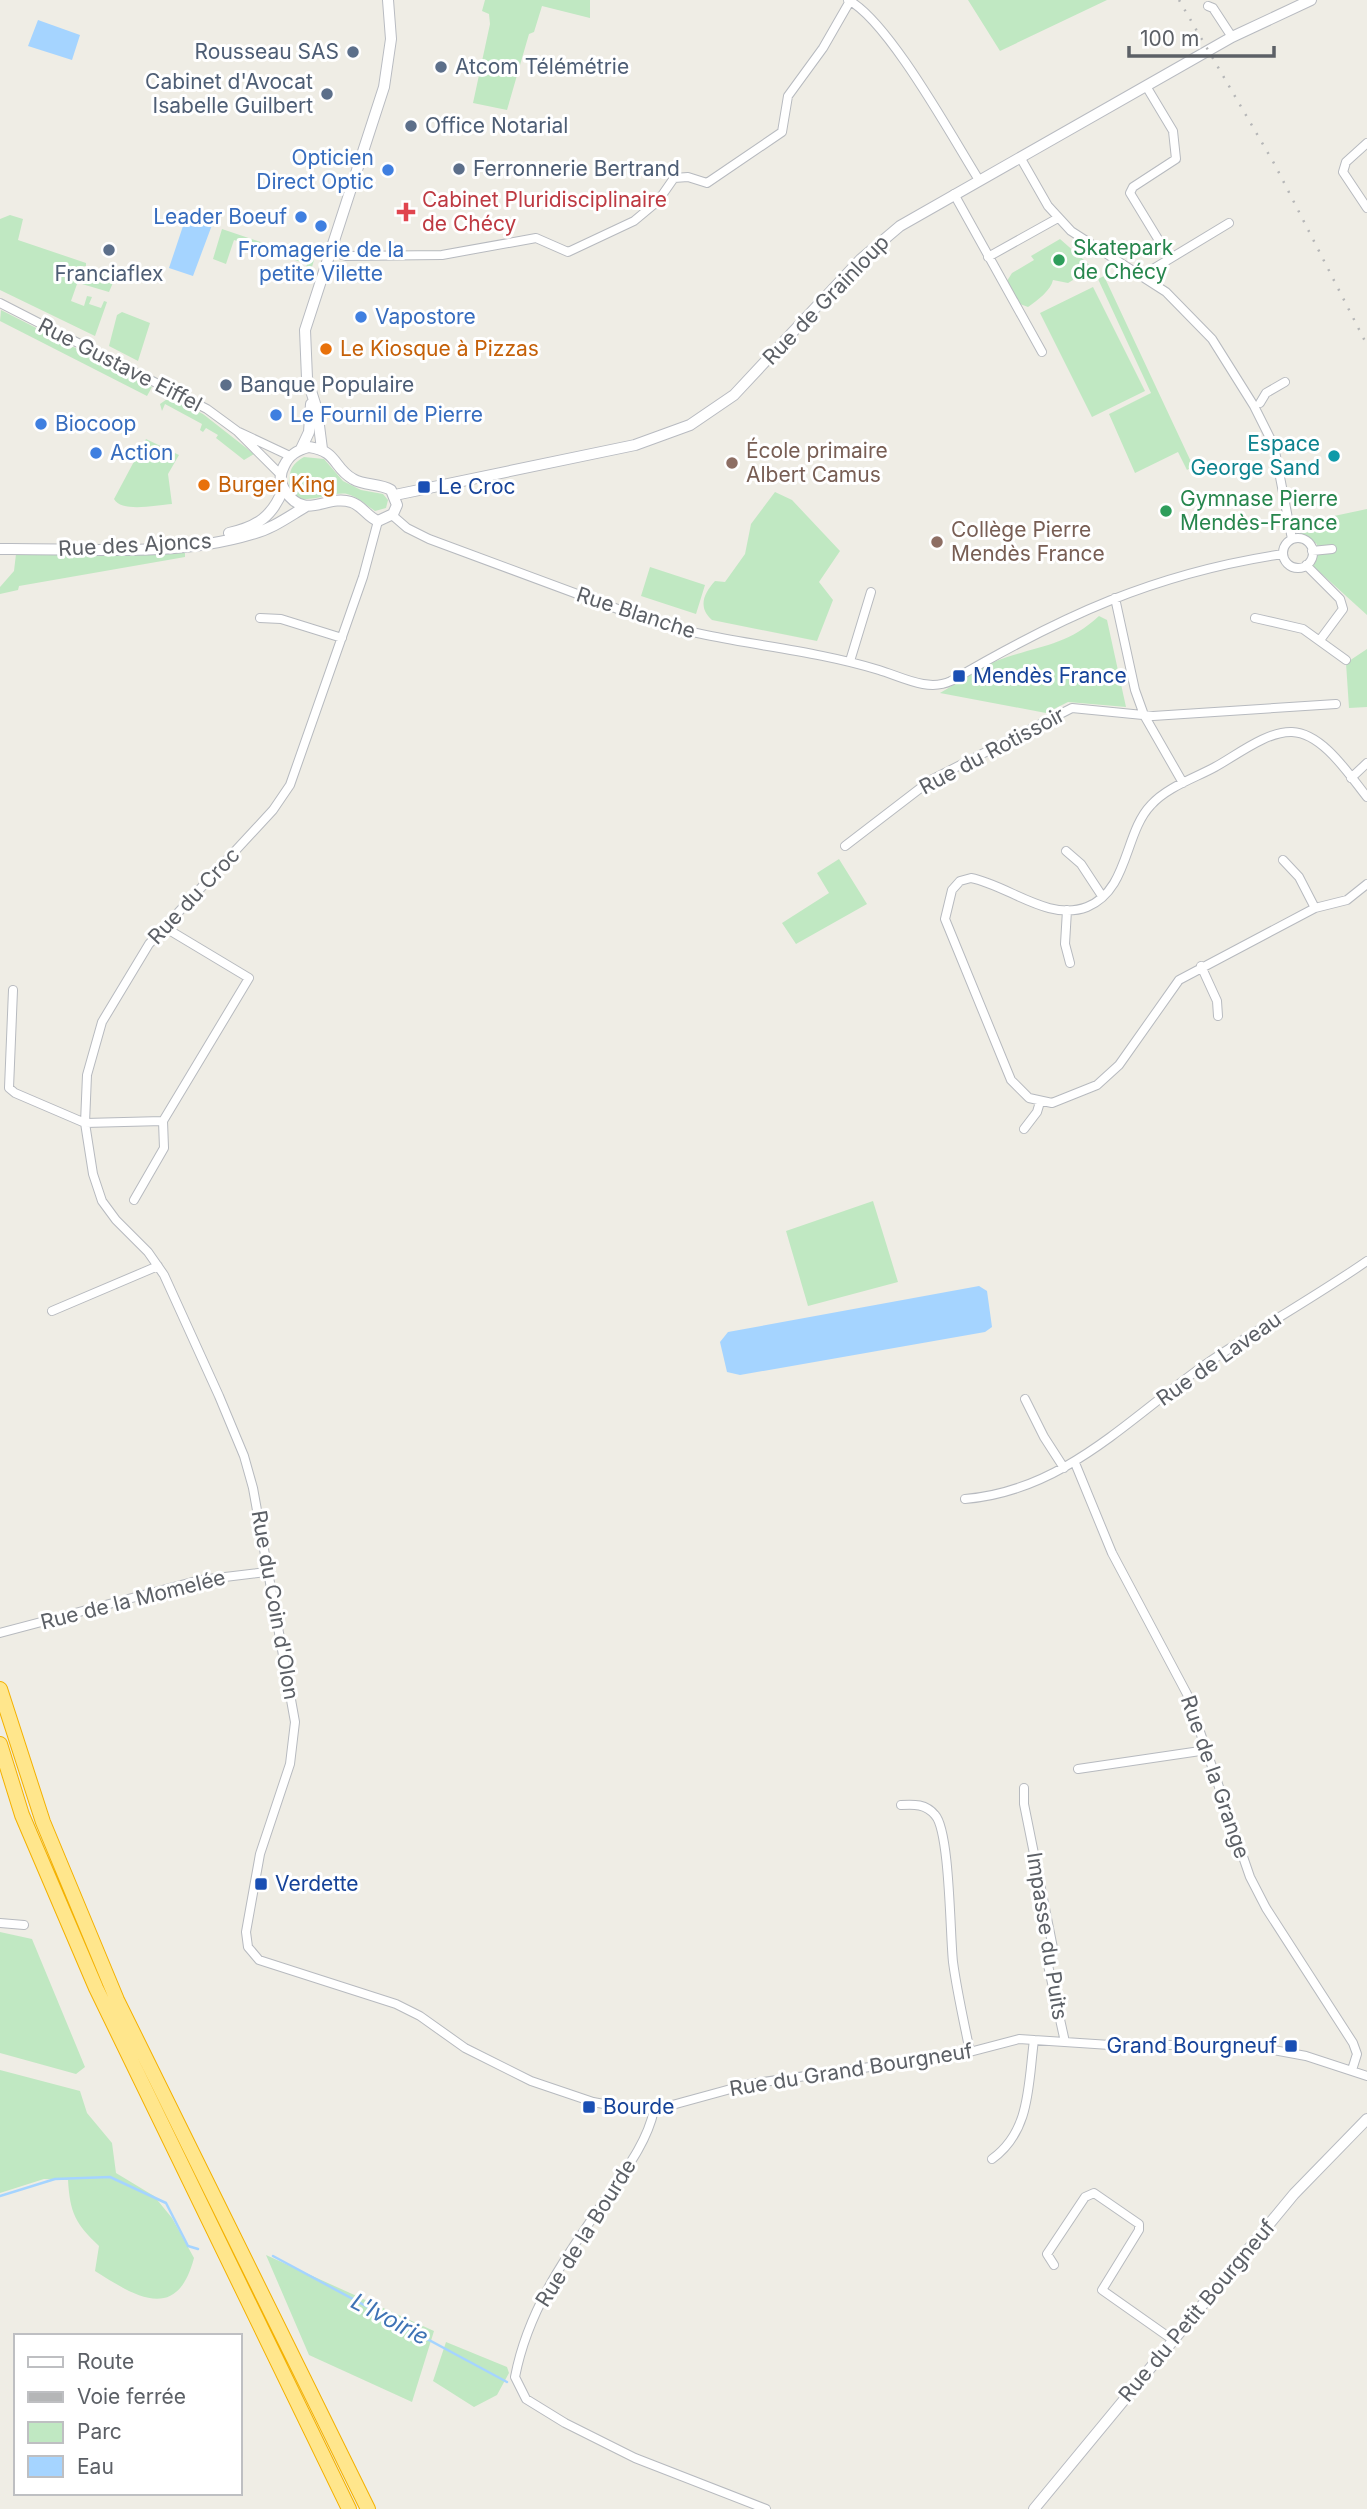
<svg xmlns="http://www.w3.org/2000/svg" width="1367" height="2509" font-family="Inter,sans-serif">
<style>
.green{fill:#c0e8c2}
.water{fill:#a5d4ff}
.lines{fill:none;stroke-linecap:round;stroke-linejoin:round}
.stream{stroke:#a5d4ff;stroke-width:2.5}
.street-casing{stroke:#b7babf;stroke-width:10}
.secondary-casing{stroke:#b8bbc1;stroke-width:12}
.highway-casing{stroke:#f4b100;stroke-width:16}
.street{stroke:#fff;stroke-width:8}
.secondary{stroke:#fff;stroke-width:10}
.highway{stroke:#ffe68c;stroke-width:14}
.rail{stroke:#b5b6b7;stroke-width:2.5;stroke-dasharray:2 9;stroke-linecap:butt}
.service-dot{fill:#5c6f8a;stroke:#fff;stroke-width:2.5}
.shop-dot{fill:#3f7fe0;stroke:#fff;stroke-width:2.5}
.health-dot{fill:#e0444e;stroke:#fff;stroke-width:2.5}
.leisure-dot{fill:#2e9e5b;stroke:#fff;stroke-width:2.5}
.food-dot{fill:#e8710a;stroke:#fff;stroke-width:2.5}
.culture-dot{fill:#0f9aa8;stroke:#fff;stroke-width:2.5}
.education-dot{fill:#8d6e63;stroke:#fff;stroke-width:2.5}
.transit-dot{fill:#1a4fb4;stroke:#fff;stroke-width:2.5}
.labels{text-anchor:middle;stroke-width:6;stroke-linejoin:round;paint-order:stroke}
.service-label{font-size:21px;fill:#4e5e75;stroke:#fff;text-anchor:start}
.shop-label{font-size:21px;fill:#366cbe;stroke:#fff;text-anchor:start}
.health-label{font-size:21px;fill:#be3a42;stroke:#fff;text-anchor:start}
.leisure-label{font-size:21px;fill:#27864d;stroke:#fff;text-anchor:start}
.street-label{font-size:21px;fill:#5c6066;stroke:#fff}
.food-label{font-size:21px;fill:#c56008;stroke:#fff;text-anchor:start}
.culture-label{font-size:21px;fill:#0d838f;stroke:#fff;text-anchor:end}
.education-label{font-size:21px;fill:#785e54;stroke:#fff;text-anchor:start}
.transit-label{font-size:21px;fill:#164399;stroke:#fff;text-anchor:start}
.water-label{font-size:23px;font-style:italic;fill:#3e73b5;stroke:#fff}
</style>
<rect width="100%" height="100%" fill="#efede5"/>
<!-- green -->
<path class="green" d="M485,0h105v18l-48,-12 -8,26 -5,2 -22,76 -34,-7 17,-79 -1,-10 -7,-3z
M968,0h139l-107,51z
M10,215l13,4 -5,21 68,23v3l-16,2 -2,7 9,9 -6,17 13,5 3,-10 5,1 -3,7 12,4 3,-7 3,1 -12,34 -95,-46v-71z
M222,229l92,31 -6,21 -5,-2 4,-15 -73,-24 -8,24 -13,-5z
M1060,239l33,29 -25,15 -15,-3c-2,10 -15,20 -25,27l-8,-3 -13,-23 5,-8 22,-13 -3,-4z
M86,268l29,10 -6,14 -27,-8 -8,-13z
M1104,276l89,190 -6,4 -9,-18 -43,21 -26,-59 42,-21 -53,-114z
M1093,287l52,104 -53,26 -52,-104z
M1,310l151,77 -5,9 -147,-75z
M122,312l28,11 -12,38 -29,-15 8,-31z
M170,397l33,17 51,40 -10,6 -28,-22 2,-3 -12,-7 -3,4 -3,-2 2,-6 -37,-20 -3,7 -2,-7z
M146,439l33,16 -11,19 4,30c-16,1 -50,9 -58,-5z
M304,457l20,2 19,22 18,9 22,4 5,6 -2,8 -11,3c-9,-6 -17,-14 -28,-17 -17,-4 -66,24 -57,-20 1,-8 7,-13 14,-17z
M775,492l17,8 48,51 -21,31 14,18 -16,41 -105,-21c-14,-12 -9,-26 3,-39l10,1 20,-28 6,-30z
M1367,509v106l-54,-49 4,-22 -17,-9 1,-12z
M185,552v5l-166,29 -1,4 -18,4v-7l14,-16 2,-17z
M650,567l55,18 -9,29 -55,-18z
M1099,616l8,4 19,87 -58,-5 -22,11 -106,-20c18,-10 37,-25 56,-32 39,-15 70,-14 103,-45z
M1367,649v58l-18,1 -3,-45z
M839,859l28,45 -71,40 -14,-21 47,-30 -12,-20z
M873,1201l25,81 -90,24 -22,-75z
M0,1932l32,7 53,128 -9,7 -76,-21z
M0,2070l80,21 7,22 25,30 4,30 38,23 18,22 22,40c-17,65 -58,39 -99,13l4,-25c-24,-23 -29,-33 -31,-66l-24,-1 -44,14z
M266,2255l168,76 -22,71 -103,-47z
M446,2342l61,25 2,6 -12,22 -23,12 -41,-26z"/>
<!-- water -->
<path class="water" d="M38,20l42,15 -8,25 -44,-14z
M186,217l26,8 -19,51 -24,-8z
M979,1286l8,5 5,36 -7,5 -245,43 -13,-3 -7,-30 8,-10z"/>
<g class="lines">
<!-- stream -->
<path class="stream" d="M0,2196l55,-17 55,-2 56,26 22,43 10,3
M273,2256l234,126"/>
<defs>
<path id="street" d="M848,0c40,20 104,137 131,180
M1208,6l5,2 19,29
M1146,86l27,45 3,28 -43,28 -3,6 39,64
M1367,143l-21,19 -3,10 24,36
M1020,157l28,49 23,25 95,61 46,47 42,67 20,40 18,93
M954,194l88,158
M330,251l16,5 96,-1 94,-17 32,14 66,-31 24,-20 16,-23 14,-1 19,6 75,-51 6,-36 35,-48 27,-47
M988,257l70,-39
M1143,275l86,-52
M0,303l207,106 30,22 43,43
M1260,403l6,-10 19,-11
M239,432l51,24
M392,515l15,13 22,11 221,82c75,23 154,26 229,49 23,7 49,22 72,11 111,-65 204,-108 332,-127
M378,521l-15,56 -73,208 -17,25 -124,134 -47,78 -15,53 -2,48 8,51 9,27 14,19 32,32 16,23 55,121 25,60 9,32 42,234 -5,42 -30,90 -14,78 2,15 11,13 137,44 24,12 45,32 66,33 62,21 27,5 34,3 95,-26 213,-30 57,-15 91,6h136l60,11 61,20
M1283 553a15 15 0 1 1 30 0a15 15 0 1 1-30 0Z
M1312,551l20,-2
M1306,565l34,34 3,10 -23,31
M1115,598l20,92 9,25 39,68
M260,618l21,1 61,19
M1255,618l48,11 43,31
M850,661l21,-69
M1351,778l16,-15
M1367,797c-17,-21 -44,-64 -75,-65 -25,-1 -55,23 -77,35 -20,11 -48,20 -64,38 -27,28 -22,85 -64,102 -39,15 -79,-22 -116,-29l-11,3 -8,9 -7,29 66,161 18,18 23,5 45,-18 22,-20 60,-85 136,-72 32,-8 20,-16
M845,846l86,-66 141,-72 81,8 183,-12
M1066,851l15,13 21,32
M1283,860l16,17 16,31
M1067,910l-2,34 5,19
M1201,966l16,35 1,15
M13,990l-4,98 6,5 70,30 78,-2 86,-143 -85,-51
M1024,1129l13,-17 3,-10
M134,1200l30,-52 -1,-27
M52,1311l106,-45
M1025,1399l19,38 20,31
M1075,1463l37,90 75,141 63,183 16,31 87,135 4,11 -5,16
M965,1499c99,-8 164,-81 241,-135 53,-36 109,-67 161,-103
M0,1633l200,-53 66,-8
M1078,1769l129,-19
M1024,1788v16l29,144 -5,17 17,77
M901,1805c13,-1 25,-1 34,10 15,16 15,121 18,147 4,30 11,60 17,90
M0,1923l24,2
M654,2110c-7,33 -30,62 -49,90 -38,55 -77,109 -90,177l11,22 39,24 70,35 131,51
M992,2159c39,-28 36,-75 42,-119
M1054,2265l-7,-11 38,-57 9,-4 45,31v6l-37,60 71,50"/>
<path id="secondary" d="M309,447c29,4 24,21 44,32 12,7 26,4 38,11l6,15 -4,9 -15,7c-11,-4 -16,-16 -27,-19 -25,-8 -45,19 -65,-10 -6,-8 -7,-17 -2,-26 5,-11 13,-16 25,-19z
M301,449l8,-17 2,-28
M322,449l-5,-39 -10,-32 -2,-48 79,-243 7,-48 -3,-39
M395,495l240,-50 55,-20 44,-30 127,-136 39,-33 332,-189 79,-37
M229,533c28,-6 44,-17 54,-44
M0,549c82,-1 173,9 252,-15 20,-5 36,-17 53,-27
M1034,2509l260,-315 73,-75"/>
<path id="highway" d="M0,1689l43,133 74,178 251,509
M0,1744l22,71 74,173 253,521"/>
</defs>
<!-- street casing -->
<use href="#street" class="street-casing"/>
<!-- secondary casing -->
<use href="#secondary" class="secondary-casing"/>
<!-- highway casing -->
<use href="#highway" class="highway-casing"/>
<!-- street -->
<use href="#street" class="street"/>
<!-- secondary -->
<use href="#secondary" class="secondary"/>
<!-- highway -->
<use href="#highway" class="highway"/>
<!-- rail -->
<path class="rail" d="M1179,0l96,165 92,180"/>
</g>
<!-- markers -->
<g class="service-dot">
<circle cx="353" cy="52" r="7"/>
<circle cx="441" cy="67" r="7"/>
<circle cx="327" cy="94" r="7"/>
<circle cx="411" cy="126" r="7"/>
<circle cx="459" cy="169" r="7"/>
<circle cx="109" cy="250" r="7"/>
<circle cx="226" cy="385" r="7"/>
</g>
<g class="shop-dot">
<circle cx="388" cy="170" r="7"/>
<circle cx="301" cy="217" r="7"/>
<circle cx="321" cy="226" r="7"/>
<circle cx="361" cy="317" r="7"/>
<circle cx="276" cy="415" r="7"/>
<circle cx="41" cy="424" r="7"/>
<circle cx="96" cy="453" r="7"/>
</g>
<path class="health-dot" d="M402.5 201.5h7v7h7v7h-7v7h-7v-7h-7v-7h7z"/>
<g class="leisure-dot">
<circle cx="1059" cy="260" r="7"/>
<circle cx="1166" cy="511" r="7"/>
</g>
<g class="food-dot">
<circle cx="326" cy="349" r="7"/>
<circle cx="204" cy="485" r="7"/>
</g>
<circle class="culture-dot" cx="1334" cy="456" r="7"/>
<g class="education-dot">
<circle cx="732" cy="463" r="7"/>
<circle cx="937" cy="542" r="7"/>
</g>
<g class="transit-dot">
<rect x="417" y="480" width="14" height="14" rx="3.5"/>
<rect x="952" y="669" width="14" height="14" rx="3.5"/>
<rect x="254" y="1877" width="14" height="14" rx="3.5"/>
<rect x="1284" y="2039" width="14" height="14" rx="3.5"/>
<rect x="582" y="2100" width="14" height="14" rx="3.5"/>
</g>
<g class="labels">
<!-- service labels -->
<g class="service-label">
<text x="339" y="59" text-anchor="end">Rousseau SAS</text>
<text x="455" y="74">Atcom Télémétrie</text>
<text x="313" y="89" text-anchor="end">Cabinet d'Avocat<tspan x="313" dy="24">Isabelle Guilbert</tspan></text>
<text x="425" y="133">Office Notarial</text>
<text x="473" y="176">Ferronnerie Bertrand</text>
<text x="109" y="281" text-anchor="middle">Franciaflex</text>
<text x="240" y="392">Banque Populaire</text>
</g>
<!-- shop labels -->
<g class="shop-label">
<text x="374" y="165" text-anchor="end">Opticien<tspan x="374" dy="24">Direct Optic</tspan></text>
<text x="287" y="224" text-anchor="end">Leader Boeuf</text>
<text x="321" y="257" text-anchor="middle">Fromagerie de la<tspan x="321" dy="24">petite Vilette</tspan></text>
<text x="375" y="324">Vapostore</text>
<text x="290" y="422">Le Fournil de Pierre</text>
<text x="55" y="431">Biocoop</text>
<text x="110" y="460">Action</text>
</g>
<!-- health labels -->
<g class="health-label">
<text x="422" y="207">Cabinet Pluridisciplinaire<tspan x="422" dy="24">de Chécy</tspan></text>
</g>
<!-- leisure labels -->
<g class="leisure-label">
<text x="1073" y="255">Skatepark<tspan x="1073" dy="24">de Chécy</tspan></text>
<text x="1180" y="506">Gymnase Pierre<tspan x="1180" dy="24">Mendès-France</tspan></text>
</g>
<!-- street labels -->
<g class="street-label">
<text transform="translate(826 300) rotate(-46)" y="7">Rue de Grainloup</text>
<text transform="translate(120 365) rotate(27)" y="7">Rue Gustave Eiffel</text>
<text transform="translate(135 545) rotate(-3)" y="7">Rue des Ajoncs</text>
<text transform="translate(636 613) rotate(18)" y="7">Rue Blanche</text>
<text transform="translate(992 751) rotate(-28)" y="7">Rue du Rotissoir</text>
<text transform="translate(194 896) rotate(-47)" y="7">Rue du Croc</text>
<text transform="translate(1219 1359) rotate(-35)" y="7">Rue de Laveau</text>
<text transform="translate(133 1600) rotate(-14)" y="7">Rue de la Momelée</text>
<text transform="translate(275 1605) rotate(80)" y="7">Rue du Coin d'Olon</text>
<text transform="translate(1215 1777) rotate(71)" y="7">Rue de la Grange</text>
<text transform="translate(1047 1936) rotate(81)" y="7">Impasse du Puits</text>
<text transform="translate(851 2070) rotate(-9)" y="7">Rue du Grand Bourgneuf</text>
<text transform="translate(586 2233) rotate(-58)" y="7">Rue de la Bourde</text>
<text transform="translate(1197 2311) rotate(-50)" y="7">Rue du Petit Bourgneuf</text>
</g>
<!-- food labels -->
<g class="food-label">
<text x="340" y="356">Le Kiosque à Pizzas</text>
<text x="218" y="492">Burger King</text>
</g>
<!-- culture labels -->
<g class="culture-label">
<text x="1320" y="451">Espace<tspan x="1320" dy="24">George Sand</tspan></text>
</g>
<!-- education labels -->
<g class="education-label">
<text x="746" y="458">École primaire<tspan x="746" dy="24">Albert Camus</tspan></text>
<text x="951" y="537">Collège Pierre<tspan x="951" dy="24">Mendès France</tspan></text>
</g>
<!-- transit labels -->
<g class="transit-label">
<text x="438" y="494">Le Croc</text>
<text x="973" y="683">Mendès France</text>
<text x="275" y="1891">Verdette</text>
<text x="1277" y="2053" text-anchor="end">Grand Bourgneuf</text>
<text x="603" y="2114">Bourde</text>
</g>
<!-- water labels -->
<g class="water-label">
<text transform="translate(390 2319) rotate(28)" y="8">L'Ivoirie</text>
</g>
</g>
<!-- legend -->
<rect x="14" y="2334" width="228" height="161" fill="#ffffff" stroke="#bebfc2" stroke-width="2"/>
<rect x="28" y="2357" width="35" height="10" fill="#ffffff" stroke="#bebfc2" stroke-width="2"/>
<text x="77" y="2369" font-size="21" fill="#5c6066">Route</text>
<rect x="28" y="2392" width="35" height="10" fill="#b5b6b7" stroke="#bebfc2" stroke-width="2"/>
<text x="77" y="2404" font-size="21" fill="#5c6066">Voie ferrée</text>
<rect x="28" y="2422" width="35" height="21" fill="#c0e8c2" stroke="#bebfc2" stroke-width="2"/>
<text x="77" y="2439" font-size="21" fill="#5c6066">Parc</text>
<rect x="28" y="2456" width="35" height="21" fill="#a5d4ff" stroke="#bebfc2" stroke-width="2"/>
<text x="77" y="2474" font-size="21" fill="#5c6066">Eau</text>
<!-- scale -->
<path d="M1129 46v10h145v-10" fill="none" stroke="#5c6066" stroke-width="3.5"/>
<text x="1140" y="46" font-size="21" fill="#5c6066" stroke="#ffffff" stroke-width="5" paint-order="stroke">100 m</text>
</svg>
